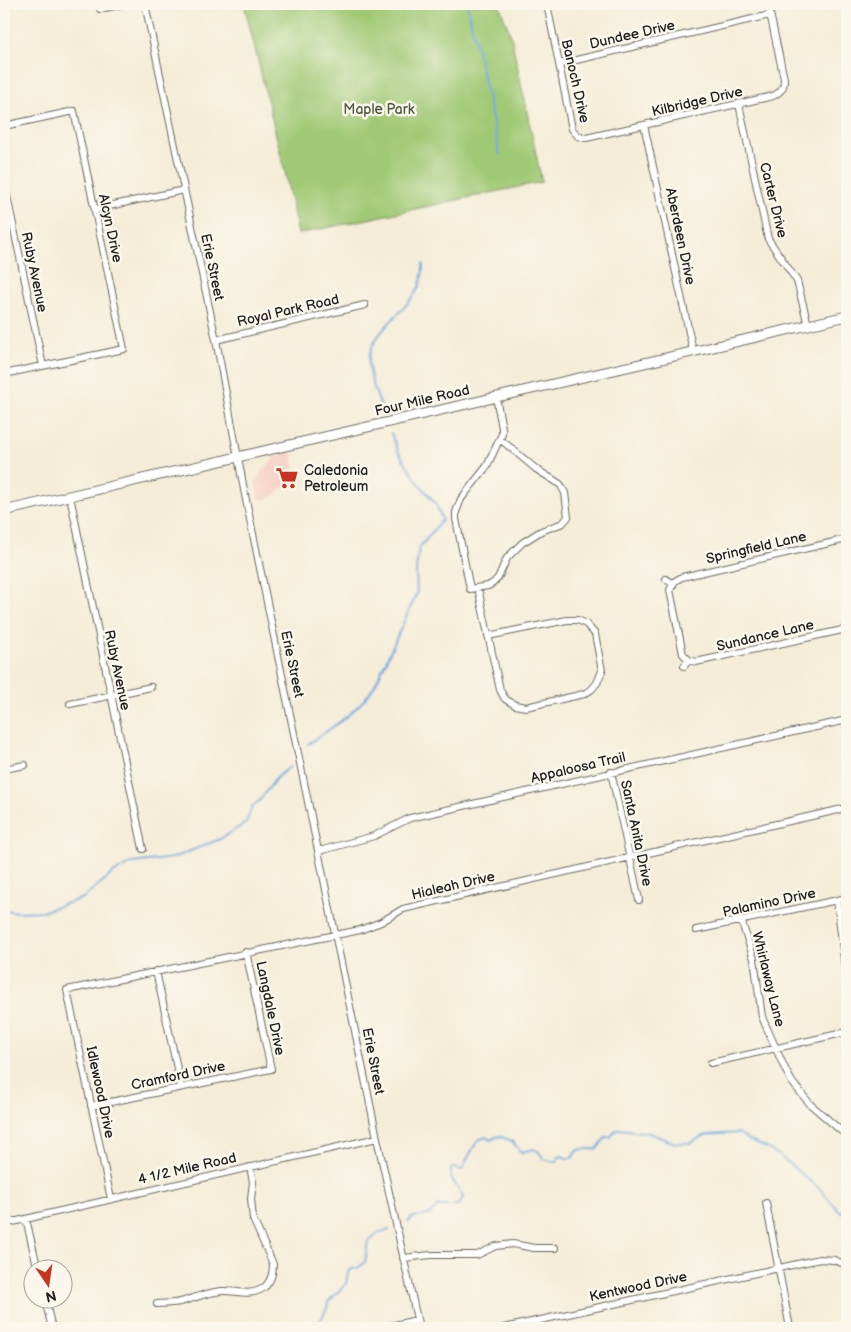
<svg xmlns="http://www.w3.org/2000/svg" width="851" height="1332" font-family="'Balsamiq Sans',sans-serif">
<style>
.built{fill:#f7d1c6}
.green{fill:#a0c975;stroke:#5e7248}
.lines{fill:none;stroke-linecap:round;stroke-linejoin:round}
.stream{stroke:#6fa8de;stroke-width:2}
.street-casing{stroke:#68655e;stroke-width:8}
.secondary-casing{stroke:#68655e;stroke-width:11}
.street{stroke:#fff;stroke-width:6}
.secondary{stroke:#fff;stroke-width:9}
.labels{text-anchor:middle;stroke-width:5;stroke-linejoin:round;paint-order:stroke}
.street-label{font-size:14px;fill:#1c1c1c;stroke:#fbf7ec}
.park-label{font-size:14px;fill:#4a593b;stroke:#fbf7ec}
.poi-label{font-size:14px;fill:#1c1c1c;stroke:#fbf7ec;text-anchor:start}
</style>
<rect width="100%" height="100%" fill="#fbf7ec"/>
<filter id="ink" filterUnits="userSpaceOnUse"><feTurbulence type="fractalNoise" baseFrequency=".02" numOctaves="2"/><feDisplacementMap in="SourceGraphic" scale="10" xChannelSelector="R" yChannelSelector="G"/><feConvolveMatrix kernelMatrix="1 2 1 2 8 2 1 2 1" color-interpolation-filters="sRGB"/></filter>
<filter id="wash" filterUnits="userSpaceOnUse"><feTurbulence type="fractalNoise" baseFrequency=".0096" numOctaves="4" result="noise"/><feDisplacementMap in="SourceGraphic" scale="20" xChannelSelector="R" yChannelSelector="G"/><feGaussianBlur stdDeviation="1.12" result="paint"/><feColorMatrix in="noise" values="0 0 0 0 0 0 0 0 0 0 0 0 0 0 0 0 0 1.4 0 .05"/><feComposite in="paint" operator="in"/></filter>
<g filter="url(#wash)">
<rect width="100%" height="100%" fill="#f5edd8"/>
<!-- built -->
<path class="built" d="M292,450l3,23 -9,14 -4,1 -7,7 -10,5 -6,-1 -4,-17 9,-13 12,-12 7,-3 1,-2z"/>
<!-- green -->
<path class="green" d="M244,4h255l12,32 31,146 -244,52 -13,-62z"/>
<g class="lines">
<!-- stream -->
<path class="stream" d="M467,4l33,151
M383,412c-6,-16 -13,-32 -14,-48 -3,-31 42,-54 51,-80 2,-6 3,-14 3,-20
M308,744c25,-17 51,-33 67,-59l42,-92 -1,-24 3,-21 23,-28 -6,-16 -19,-23 -19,-30 -7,-18
M4,910l13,2 27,-1 39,-13 30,-25 19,-10 41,-5 47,-19 26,-16 6,-16 8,-7 17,-23 13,-10
M408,1222c5,-8 11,-5 20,-7 4,-2 7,-6 10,-9h15l7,-2 3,-7 -12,-20v-8l4,-1 5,2 4,-2 2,-7 12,-21 8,-3 4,3 9,-4 13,5 9,11 13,-3 5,3 5,7 12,3 2,-5 5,-1 4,3 6,-2c4,-11 13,-7 24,-8l9,-12h5l4,-6 5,-2 29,4 26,10h15l16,-8 32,-2 12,8 15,6 16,10 40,33 17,20 9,4
M317,1328l-1,-5 4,-2 7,-13 1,-6 18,-18 2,-12 4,-3 6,-1 7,-6 3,-21 10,-8 11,-3"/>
</g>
</g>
<g filter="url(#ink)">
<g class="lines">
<defs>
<path id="street" d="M145,4l71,336 29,155 132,643 42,190
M547,4l25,125 6,7 8,2 187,-42c8,-4 11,-8 11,-17l-16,-75
M100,9l23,-5
M559,64l211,-49
M739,104l29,135 29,42 11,44
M644,125l49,226
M4,126l70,-15 50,238 -120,25
M4,182l39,184
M95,209l89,-19
M216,340l149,-35
M496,397l6,31v6l-15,32 -26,33 -5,13v7l14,70 18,-3 5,-3 5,-5 9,-20 15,-15 19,-12 22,-8 5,-6 -3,-24 -5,-9 -24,-15 -36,-30
M70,496l73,353
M847,539l-165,38 -7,4 -5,9 13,64 6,6 7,2 151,-33
M666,579l7,5
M478,588l22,102 5,9 10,6 11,2 58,-13 7,-4 6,-7 5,-12 -7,-37 -9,-10 -8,-4h-11l-79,16
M684,666l5,-6
M70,704l81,-17
M4,769l21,-4
M611,772l28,128
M319,851l55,-15 36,-18 437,-98
M837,900l10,84
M741,920l13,39 8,58 23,52 7,13 18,22 37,32
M696,930l151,-32
M156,971l25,116
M711,1063l136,-31
M91,1106l180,-37 -25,-117
M111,1199l-44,-209 293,-60 21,-8 22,-13 444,-101
M766,1203l24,125
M26,1219l12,51
M4,1224l373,-86
M403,1258l28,-3h46l19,-9 17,-2 21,4h21
M45,1300l7,28
M157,1304c9,-1 19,0 27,-3 13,-4 24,-9 38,-10 12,-1 26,5 38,-1 10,-5 13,-15 13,-26l-20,-45 -2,-20 2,-17 -3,-15
M381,1328l36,-8
M504,1328l316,-69 14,1 13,5"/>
<path id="secondary" d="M4,511l843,-195"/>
</defs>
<!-- street casing -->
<use href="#street" class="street-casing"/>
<!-- secondary casing -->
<use href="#secondary" class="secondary-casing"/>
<!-- street -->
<use href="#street" class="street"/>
<!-- secondary -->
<use href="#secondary" class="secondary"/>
</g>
</g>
<!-- icons -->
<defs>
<symbol id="supermarket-bare" viewBox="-9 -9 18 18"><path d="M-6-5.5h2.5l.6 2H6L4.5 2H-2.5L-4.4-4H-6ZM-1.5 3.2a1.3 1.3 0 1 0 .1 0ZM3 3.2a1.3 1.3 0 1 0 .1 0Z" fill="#c8321e" stroke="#fbf7ec" stroke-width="2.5" paint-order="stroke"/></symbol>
</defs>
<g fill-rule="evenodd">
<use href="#supermarket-bare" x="271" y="462" width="32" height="32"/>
</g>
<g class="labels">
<!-- street labels -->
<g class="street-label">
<text transform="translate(632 34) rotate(-13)" y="5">Dundee Drive</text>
<text transform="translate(576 81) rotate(77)" y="5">Banoch Drive</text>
<text transform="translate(697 101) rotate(-13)" y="5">Kilbridge Drive</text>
<text transform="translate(774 200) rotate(76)" y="5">Carter Drive</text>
<text transform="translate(111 228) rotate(78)" y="5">Alcyn Drive</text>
<text transform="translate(681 236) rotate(78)" y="5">Aberdeen Drive</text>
<text transform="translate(213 267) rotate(78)" y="5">Erie Street</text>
<text transform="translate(35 272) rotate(78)" y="5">Ruby Avenue</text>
<text transform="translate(288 310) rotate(-13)" y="5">Royal Park Road</text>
<text transform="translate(422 400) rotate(-13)" y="5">Four Mile Road</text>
<text transform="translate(756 547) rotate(-13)" y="5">Springfield Lane</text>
<text transform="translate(765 635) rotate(-13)" y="5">Sundance Lane</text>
<text transform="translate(293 664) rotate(78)" y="5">Erie Street</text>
<text transform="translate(118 670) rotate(78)" y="5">Ruby Avenue</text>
<text transform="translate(578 767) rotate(-13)" y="5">Appaloosa Trail</text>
<text transform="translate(637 833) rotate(78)" y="5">Santa Anita Drive</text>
<text transform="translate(453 885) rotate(-13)" y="5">Hialeah Drive</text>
<text transform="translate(769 902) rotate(-12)" y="5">Palamino Drive</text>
<text transform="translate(769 979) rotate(76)" y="5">Whirlaway Lane</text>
<text transform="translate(271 1008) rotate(78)" y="5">Langdale Drive</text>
<text transform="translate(374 1061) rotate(79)" y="5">Erie Street</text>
<text transform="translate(178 1075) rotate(-12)" y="5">Cramford Drive</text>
<text transform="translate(101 1092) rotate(78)" y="5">Idlewood Drive</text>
<text transform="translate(187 1168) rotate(-13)" y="5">4 1/2 Mile Road</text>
<text transform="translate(638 1286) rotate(-12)" y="5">Kentwood Drive</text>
</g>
<!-- park labels -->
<g class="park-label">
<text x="379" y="114">Maple Park</text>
</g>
<!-- poi labels -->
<g class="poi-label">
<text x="304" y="475">Caledonia<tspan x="304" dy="16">Petroleum</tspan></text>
</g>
</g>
<!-- margin -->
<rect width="851" height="1332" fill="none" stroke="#fbf7ec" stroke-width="20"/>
<!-- north arrow -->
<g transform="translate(48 1284) rotate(167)"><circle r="24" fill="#fbf7ec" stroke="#a29f99"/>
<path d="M0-4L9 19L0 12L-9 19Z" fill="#c8321e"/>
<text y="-8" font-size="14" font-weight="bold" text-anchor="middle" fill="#1c1c1c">N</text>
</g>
</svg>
